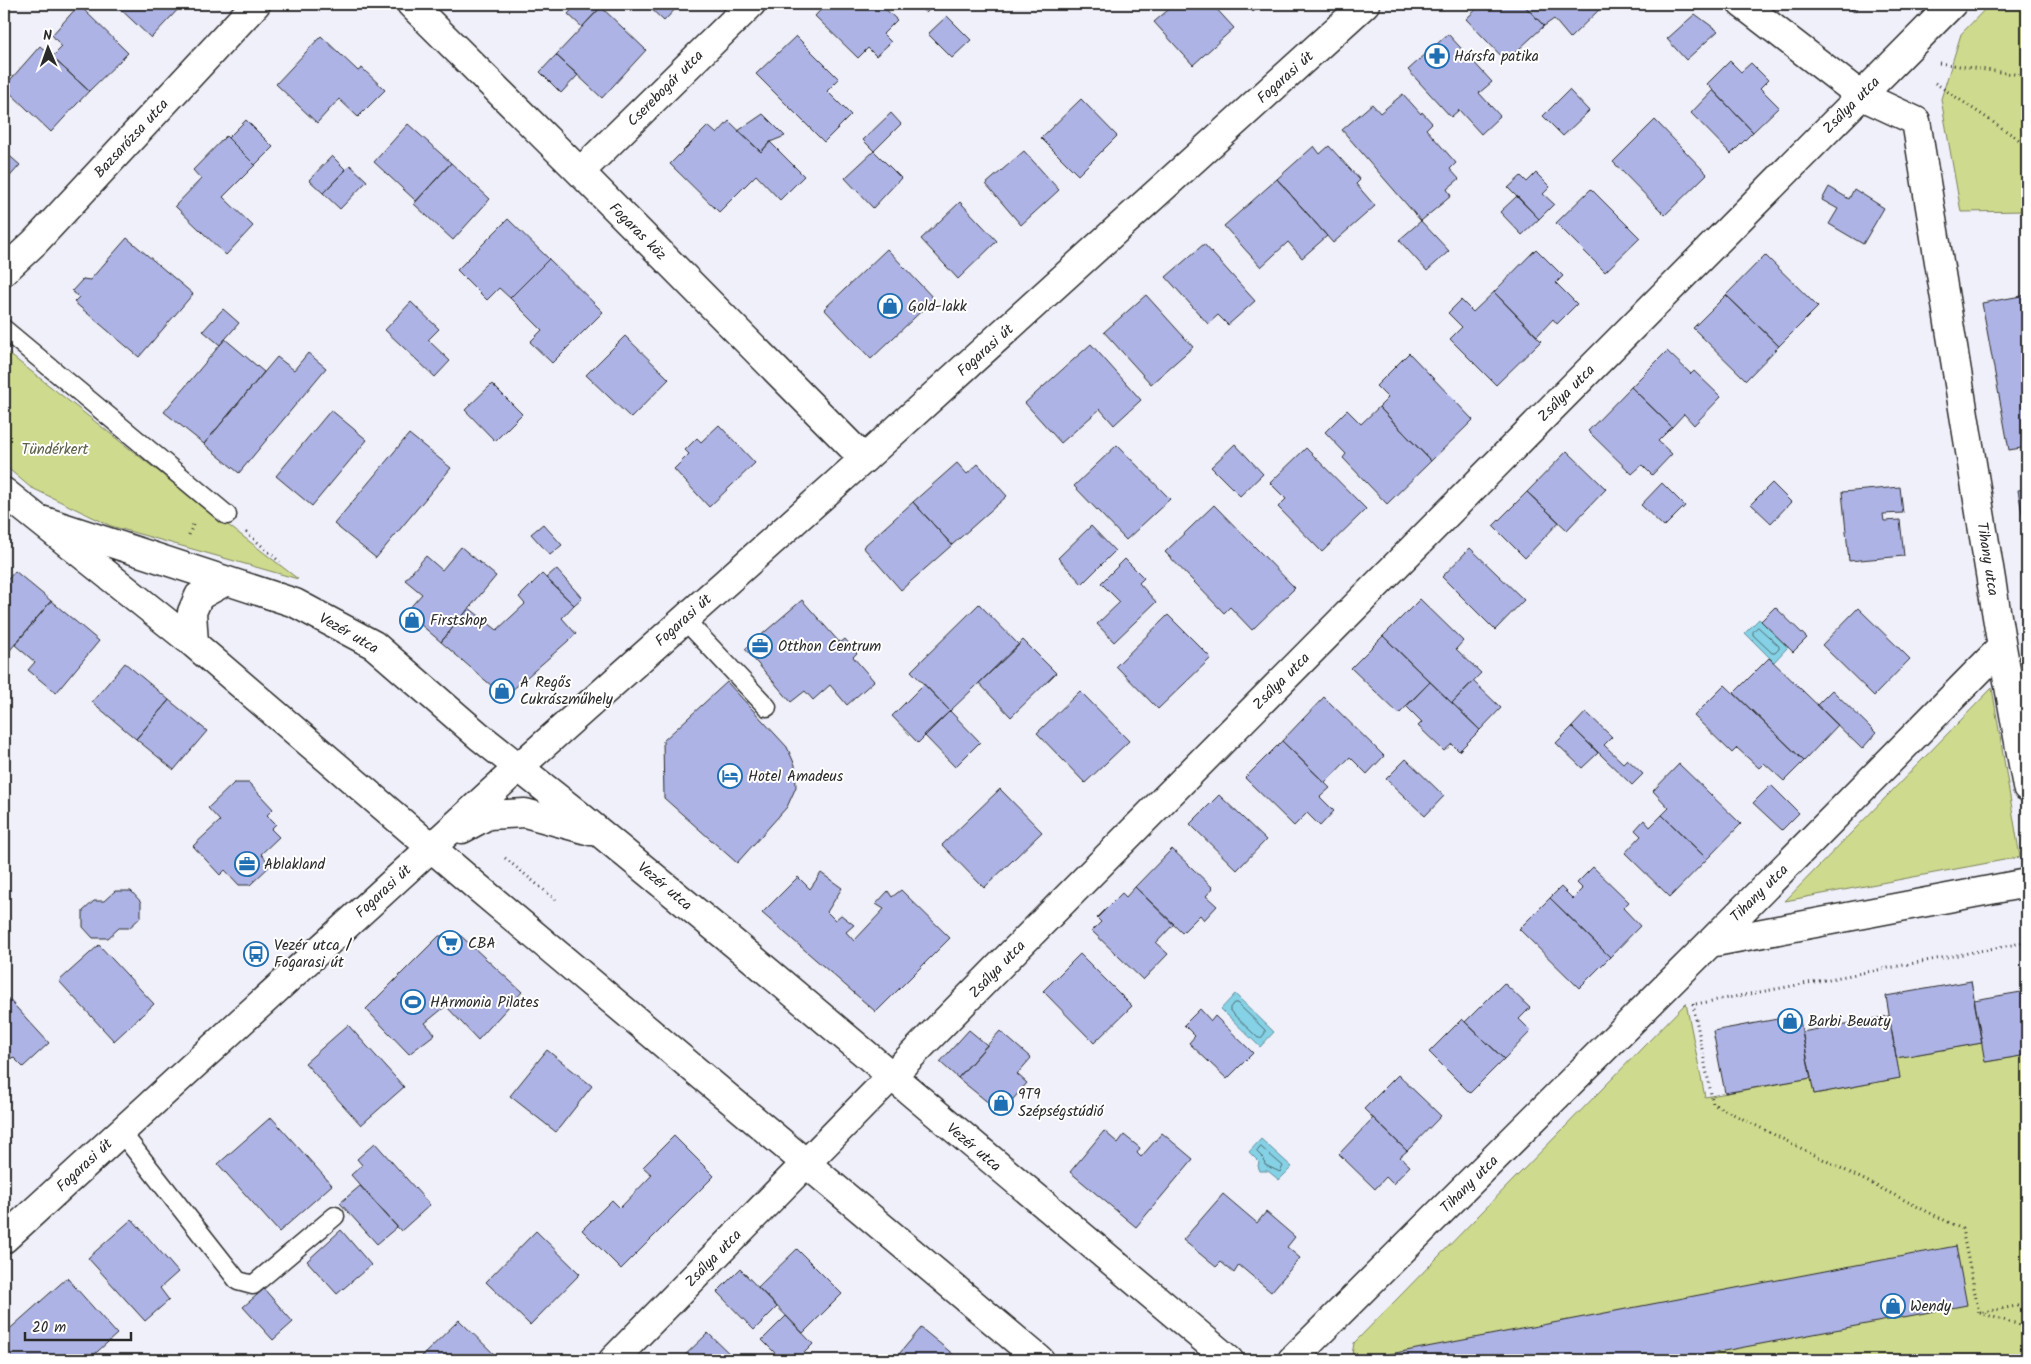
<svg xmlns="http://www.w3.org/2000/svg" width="2031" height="1364" font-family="Kalam,sans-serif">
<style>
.green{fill:#ceda8d;stroke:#7c825c}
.water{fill:#85d1e5;stroke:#618f9b}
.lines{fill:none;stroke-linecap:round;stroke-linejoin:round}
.shore{stroke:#4f6d75;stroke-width:1}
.building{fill:#adb4e5;stroke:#2b2b2b}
.lane-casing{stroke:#2b2b2b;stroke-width:21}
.street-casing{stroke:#2b2b2b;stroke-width:31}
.secondary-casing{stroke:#2b2b2b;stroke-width:31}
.path{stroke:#2b2b2b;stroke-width:3;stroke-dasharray:1 4;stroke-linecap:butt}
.lane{stroke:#fff;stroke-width:18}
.street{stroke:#fff;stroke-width:28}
.secondary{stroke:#fff;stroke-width:28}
.labels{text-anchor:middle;stroke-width:4;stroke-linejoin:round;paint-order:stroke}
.poi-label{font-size:15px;fill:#2b2b2b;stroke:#fff;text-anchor:start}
.street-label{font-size:15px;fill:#2b2b2b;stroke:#fff}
.park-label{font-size:15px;fill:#5c6048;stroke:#fff}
</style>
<rect width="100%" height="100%" fill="#eff0fa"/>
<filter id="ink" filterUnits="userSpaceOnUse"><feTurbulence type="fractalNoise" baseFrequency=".02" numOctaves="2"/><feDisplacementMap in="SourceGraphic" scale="10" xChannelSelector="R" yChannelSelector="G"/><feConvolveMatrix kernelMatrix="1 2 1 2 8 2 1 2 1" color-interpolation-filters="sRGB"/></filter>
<g filter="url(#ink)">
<!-- green -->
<path class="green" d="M1990,4h37v207l-66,1 -20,-113 20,-65z
M4,350l145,114 149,115 -187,-53 -81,-39 -26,-22z
M1992,688l28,169 -235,44z
M1686,1003l19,94 106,-19 3,16 86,-16 -4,-20 86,-15 4,19 41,-7v305h-676l3,-17z"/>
<!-- water -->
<path class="water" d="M1759,619l29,28 -14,15 -29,-29z
M1235,994l39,38 -14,15 -39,-38z
M1261,1139l31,28 -13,13 -11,-9h-8l-2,-5 1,-4 -10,-10z"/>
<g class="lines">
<!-- shore -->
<path class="shore" d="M1758,627l21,19v3l-4,4h-3l-19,-18v-3z
M1234,1003h3l28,27v3l-4,5h-3l-28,-27v-3z
M1261,1147l22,19 -3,6 -15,-7 -1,-6 -7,-7z"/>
</g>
<!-- building -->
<path class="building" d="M115,4h68l-32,34z
M577,4h18l5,4 -18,19 -14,-13z
M646,4h34l-16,17z
M826,4h54l17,16 -14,14 8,8 -15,14 -8,-8 -10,10 -43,-42z
M916,4h19l-9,9z
M1175,4h37l22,24 -41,37 -39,-43z
M1246,4h16l-9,8z
M1482,4h41l21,22 -38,35 -40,-42z
M1523,4h82l-35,34 -16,-19 -10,7z
M1843,4h17l-6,8z
M79,5l49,48 -39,38 -37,-34 10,-10 -10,-12z
M601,7l45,43 -44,48 -46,-43z
M1695,14l23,17 -32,29 -19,-21z
M947,16l24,24 -19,18 -24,-24z
M1448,34l44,48 -13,11 21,23 -19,18 -22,-24 -8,7 -43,-47z
M321,36l37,35 4,-3 23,22 -27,27 -19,-18 -22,24 -41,-39z
M796,36l43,43 -12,12 24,24 -27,27 -68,-68z
M40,46l49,45 -38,41 -47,-45z
M556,55l22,20 -17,18 -21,-21z
M1730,61l11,11 10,-9 17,17 -8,8 19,19 -26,25 -46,-48z
M1569,90l20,21 -26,25 -20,-20z
M1713,90l40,42 -22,22 -40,-41z
M1403,94l18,20 1,-2 10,11 -6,6 30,34 -6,6 9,10 -12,10 4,7 -30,25 -79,-91 30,-26 8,9z
M1081,99l36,37 -39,39 -37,-37z
M891,113l10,11 -27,27 -11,-11z
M763,114l22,22 -15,6 -9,10 -23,-21z
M246,120l27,27 -18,18 -27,-27z
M1655,120l52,54 -42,41 -52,-53z
M729,121l32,31 9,-10 34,34 -24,24 -24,-25 -37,37 -49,-48 38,-38 9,8z
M408,124l43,39 -35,38 -42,-39z
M226,136l29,29 -32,32 30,29 -27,29 -51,-49 26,-27 -8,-9z
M1314,146l6,8 9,-8 31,34 -4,4 19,22 -42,37 -56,-64z
M4,151l16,14 -16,18z
M874,151l27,27 -28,30 -28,-30z
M1024,151l35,39 -38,35 -35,-41z
M332,156l14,14 -23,23 -14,-13z
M451,163l39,36 -37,41 -39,-36z
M350,165l17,16 -27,28 -17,-16z
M1536,173l14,14 -7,7 11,10 -15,15 -31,-31 13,-12 6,6z
M1277,179l50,57 -25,22 -14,-16 -27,25 -37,-41z
M1829,187l20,12 5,-10 30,19 -21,36 -34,-20 9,-15 -16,-9z
M1591,189l49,49 -35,34 -49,-49z
M1517,196l22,23 -17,16 -22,-23z
M960,202l37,39 -39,38 -37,-40z
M508,219l41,40 -39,39 -11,-10 -12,12 -30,-30z
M1421,221l28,30 -22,20 -28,-31z
M127,238l66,56 -54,63 -65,-55 5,-5 -7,-6 11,-12 7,1z
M1204,244l51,57 -27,24 -10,-10 -10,9 -42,-47z
M887,249l47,50 -63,60 -47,-50z
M1536,249l27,27 -7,7 21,21 -20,20 -4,-5 -16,17 -43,-44z
M1765,255l53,52 -39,39 -53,-51z
M549,259l54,53 -51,51 -22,-21 12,-12 -32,-32z
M1494,292l47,49 -45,44 -46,-46 12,-12 -14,-14 13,-13 12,12z
M1146,295l47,52 -42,37 -47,-52z
M1726,295l53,51 -33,34 -53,-52z
M2027,295v152l-18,3 -27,-147z
M411,302l28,27 -11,11 22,21 -15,16 -50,-47z
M223,309l16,14 -19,22 -17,-14z
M625,336l44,43 -38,39 -45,-43z
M225,339l39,33 -60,72 -40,-32z
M1091,344l50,56 -27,25 -14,-16 -39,34 -36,-40z
M1667,351l24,23 3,-3 27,26 -27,28 -10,-11 -12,13 -41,-40z
M308,353l18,15 -87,105 -35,-29 73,-87 17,13z
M1409,353l64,67 -42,41 -52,-54 9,-9 -12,-12z
M492,384l30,30 -27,27 -30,-31z
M1631,387l41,40 -14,14 14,13 -20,21 -10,-10 -10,9 -44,-43z
M1379,407l52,54 -44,43 -44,-46 3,-4 -21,-22 22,-22 14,14z
M331,410l36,30 -55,66 -36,-30z
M719,425l36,38 -46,44 -35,-38 15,-15 -4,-4 12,-12 4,4z
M409,434l42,34 -75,90 -42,-34z
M1235,444l28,30 -23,22 -29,-29z
M1117,445l53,54 -44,41 -52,-54z
M1306,448l60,61 -44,43 -44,-45 8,-8 -16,-16z
M1567,451l39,38 -39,41 -40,-38z
M957,463l10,11 11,-10 29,32 -55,49 -39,-43z
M1662,483l23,23 -21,21 -23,-22z
M1772,483l19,19 -20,21 -20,-19z
M1900,487l3,26 -20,1 1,7 16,-1 4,36 -55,5 -7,-69z
M2027,489v53l-9,-52z
M1527,492l32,30 -34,36 -32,-32z
M913,502l39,43 -51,45 -38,-43z
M1214,505l81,83 -43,42 -22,-23 -6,6 -59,-61z
M543,524l19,21 -12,10 -19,-21z
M1091,526l24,25 -33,33 -24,-26z
M461,547l35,29 -55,66 -35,-30 16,-18 -17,-14 21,-24 16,14z
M1470,548l54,52 -29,30 -53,-53z
M1125,559l19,19 -5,5 17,19 -42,40 -17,-18 23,-22 -19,-19z
M556,569l26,29 -8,7 -28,-27z
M15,571l36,30 -45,54 -2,-3v-68z
M542,574l32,31 -12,13 14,16 -66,58 -10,1 -59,-51 28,-34 28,22 28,-26 -6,-7z
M1420,599l43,42 -7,8 25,24 -29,30 -69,-67z
M802,600l38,43 5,-4 12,14 -4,4 21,24 -27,24 -17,-20 -17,15 -8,-9 -14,11 -46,-53z
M51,601l48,40 -43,52 -28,-23 7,-8 -20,-17z
M979,604l40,41 -69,66 -39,-40z
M1775,607l32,31 -14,14 -32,-31z
M1858,608l52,51 -36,37 -52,-51z
M1168,615l43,43 -53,51 -42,-43z
M1383,636l47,46 -31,32 -48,-46z
M1023,640l33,33 -45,44 -32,-34z
M1769,658l69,67 -34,36 -70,-68z
M125,663l44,37 -33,39 -44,-37z
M1473,681l28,27 -21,22 -28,-27z
M727,682l60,65 8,18 1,22 -9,20 -50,56 -73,-65 -1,-57z
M1430,682l50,48 -21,21 -7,-7 -8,7 -26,-25 4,-4 -16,-16z
M924,684l26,27 -32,32 -26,-27z
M1725,685l79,76 -20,20 -20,-18 -5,5 -22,-20 -5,5 -38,-37z
M1832,690l44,43 -14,16 -45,-44z
M1080,691l49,50 -44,42 -48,-50z
M1324,697l60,59 -17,18 -17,-17 -25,26 -43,-42z
M169,700l38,31 -33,39 -38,-31z
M950,711l30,31 -25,25 -31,-32z
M1586,712l26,25 -8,8 19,18 4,-4 16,15 -11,11 -60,-58z
M1572,727l26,26 -16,15 -26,-25z
M1282,741l48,47 -10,9 14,14 -14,15 -13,-13 -13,13 -49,-48z
M1406,759l38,37 -19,20 -39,-37z
M1679,764l62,60 -34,35 -45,-44 7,-7 -16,-17z
M234,783h15l24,26 -6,6 9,9 -5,5 8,8 -18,17 10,11 -21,20h-11l-14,-15 -5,5 -27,-29 27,-25 -12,-13z
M1771,785l28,28 -17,17 -29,-27z
M1000,789l42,43 -58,56 -42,-43z
M1219,795l47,45 -29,30 -47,-46z
M1662,815l45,44 -37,38 -45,-44 16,-17 -6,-6 9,-10 6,7z
M1172,849l41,39 -7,8 11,10 -13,14 -4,-5 -18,18 -47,-46z
M1593,867l36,35 -6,6 17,18 -30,31 -60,-59 11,-11 12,12 10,-10 -6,-6z
M821,873l21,15 -15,24 8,8 6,-5 13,10 -8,7 8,9 30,-32 -8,-5 12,-13 4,6 9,-7 49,48 -74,74 -114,-99 36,-36 12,12z
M1135,887l39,37 -18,19 12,11 -25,26 -51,-49 9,-9 -4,-4 25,-25 4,4z
M115,891h16l10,11v15l-12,11h-10l-11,10h-15l-10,-11v-16l11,-10h10z
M1550,898l60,59 -31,31 -60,-59z
M439,936h22l61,56 -44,48 -32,-34 -21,17 10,11 -26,20 -43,-45z
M99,945l55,59 -40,37 -55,-60z
M1080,954l52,52 -38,37 -51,-52z
M1971,981l11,62 -86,15 -10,-62z
M1504,983l26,25 -11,11 12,12 -27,28 -39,-37z
M2027,991v64l-42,7 -11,-62z
M4,994l45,49 -26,24 -10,-10 -9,8z
M1200,1009l11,12 4,-5 38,37 -26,26 -38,-36 6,-7 -11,-11z
M1799,1015l12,63 -86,15 -12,-62z
M1889,1016l11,62 -86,16 -12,-62z
M1462,1019l42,40 -34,34 -41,-41z
M348,1025l56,62 -43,38 -56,-62z
M969,1030l18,15 -29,33 -18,-16z
M1000,1031l31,27 -14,16 10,9 -26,30 -43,-35z
M547,1050l45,36 -36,46 -46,-36z
M1398,1075l43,41 -34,35 -43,-42z
M271,1117l61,68 -53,47 -61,-68z
M1373,1118l34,33 -7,6 10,9 -17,18 -7,-7 -11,12 -36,-35z
M1104,1131l14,12 6,-8 16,13 -3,5 4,4 21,-24 31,26 -57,68 -66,-55z
M674,1136l40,40 -93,93 -39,-39 30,-30 8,8 32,-33 -9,-8z
M375,1143l55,62 -29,26 -50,-56 11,-10 -5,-6z
M360,1186l37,41 -20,17 -37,-41z
M1223,1194l34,29 9,-11 29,25 -8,10 13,11 -29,34 -32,-27 -5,8 -13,-11 -5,5 -33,-27z
M132,1219l46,53 -18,16 9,12 -24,21 -57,-63z
M341,1230l30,35 -34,29 -30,-33z
M536,1231l44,43 -50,51 -44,-43z
M1956,1246l11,59 -291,55h-290l-1,-5z
M797,1249l45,45 -39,39 -45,-46z
M740,1269l37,38 -23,23 -37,-38z
M67,1278l50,56 -29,26h-84v-26z
M264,1289l29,33 -20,18 -30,-33z
M786,1316l27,28 -16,16h-15l-20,-20z
M459,1320l41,40h-82z
M921,1328l39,32h-66z
M708,1333l28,27h-56z"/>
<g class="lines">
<defs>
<path id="lane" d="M4,329l223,186
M684,619l83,88
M121,1132l117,149 15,4 82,-69"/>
<path id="street" d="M411,4l169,168 284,287
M1742,4l118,91 56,26 86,526 25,140
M580,172l171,-168
M4,271l31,-29 221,-238
M1710,943l317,-60
M613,1360l409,-417 930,-939
M1292,1360l418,-417 292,-296"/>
<path id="secondary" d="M4,492l190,152 282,242 564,474
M38,519l257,84 79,42 105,91 96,76 172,142 482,406
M194,644l-2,-32 7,-16 27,-15
M462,829l26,-14 37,-2 66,18
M4,1239l515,-472 345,-308 501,-455"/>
</defs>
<!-- lane casing -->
<use href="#lane" class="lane-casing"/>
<!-- street casing -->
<use href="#street" class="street-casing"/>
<!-- secondary casing -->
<use href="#secondary" class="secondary-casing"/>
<!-- path -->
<path class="path" d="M1939,63l88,13
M1935,83l92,62
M246,532l34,30
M189,535l5,-13
M505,858l51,42
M1693,1004l20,100 249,125 17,84 48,-9
M1696,1004l331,-62
M1980,1313l47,14"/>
<!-- lane -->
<use href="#lane" class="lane"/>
<!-- street -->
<use href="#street" class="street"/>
<!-- secondary -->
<use href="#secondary" class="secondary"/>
</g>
</g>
<!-- icons -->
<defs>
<symbol id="pharmacy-ring" viewBox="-11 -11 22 22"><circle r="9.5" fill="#fff" stroke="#1f6fb2" stroke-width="1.5"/><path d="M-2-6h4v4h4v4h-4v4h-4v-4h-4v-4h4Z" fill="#1f6fb2"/></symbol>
<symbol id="shop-ring" viewBox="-11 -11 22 22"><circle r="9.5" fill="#fff" stroke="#1f6fb2" stroke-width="1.5"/><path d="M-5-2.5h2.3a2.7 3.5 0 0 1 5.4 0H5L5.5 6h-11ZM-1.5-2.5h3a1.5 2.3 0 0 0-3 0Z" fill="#1f6fb2"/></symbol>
<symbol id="office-ring" viewBox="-11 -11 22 22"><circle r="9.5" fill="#fff" stroke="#1f6fb2" stroke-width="1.5"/><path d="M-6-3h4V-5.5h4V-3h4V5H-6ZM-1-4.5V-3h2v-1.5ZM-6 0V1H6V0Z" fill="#1f6fb2"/></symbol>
<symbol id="hotel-ring" viewBox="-11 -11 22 22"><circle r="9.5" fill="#fff" stroke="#1f6fb2" stroke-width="1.5"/><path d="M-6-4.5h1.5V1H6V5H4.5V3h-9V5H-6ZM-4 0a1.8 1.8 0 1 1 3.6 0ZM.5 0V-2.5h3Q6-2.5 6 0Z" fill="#1f6fb2"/></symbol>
<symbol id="supermarket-ring" viewBox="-11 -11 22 22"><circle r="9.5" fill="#fff" stroke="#1f6fb2" stroke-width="1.5"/><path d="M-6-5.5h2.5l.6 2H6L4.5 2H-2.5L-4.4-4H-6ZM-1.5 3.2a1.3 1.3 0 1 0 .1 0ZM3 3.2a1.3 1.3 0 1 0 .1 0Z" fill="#1f6fb2"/></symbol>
<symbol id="bus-ring" viewBox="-11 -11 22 22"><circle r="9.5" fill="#fff" stroke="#1f6fb2" stroke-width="1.5"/><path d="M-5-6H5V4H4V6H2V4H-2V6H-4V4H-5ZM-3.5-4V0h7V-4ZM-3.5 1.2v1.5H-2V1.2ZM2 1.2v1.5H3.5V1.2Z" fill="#1f6fb2"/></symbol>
<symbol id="stadium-ring" viewBox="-11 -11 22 22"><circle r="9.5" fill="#fff" stroke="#1f6fb2" stroke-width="1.5"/><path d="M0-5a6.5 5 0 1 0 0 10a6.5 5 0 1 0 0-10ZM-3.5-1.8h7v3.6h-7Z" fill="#1f6fb2"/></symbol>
</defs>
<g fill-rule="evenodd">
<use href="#pharmacy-ring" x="1423" y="42" width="28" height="28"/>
<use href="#shop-ring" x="876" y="292" width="28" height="28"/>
<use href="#shop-ring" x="398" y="606" width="28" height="28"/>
<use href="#office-ring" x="746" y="632" width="28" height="28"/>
<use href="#shop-ring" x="488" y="677" width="28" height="28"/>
<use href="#hotel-ring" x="716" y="762" width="28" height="28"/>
<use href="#office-ring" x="233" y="850" width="28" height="28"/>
<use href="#supermarket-ring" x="436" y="929" width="28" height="28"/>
<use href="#bus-ring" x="242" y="940" width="28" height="28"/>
<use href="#stadium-ring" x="399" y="988" width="28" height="28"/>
<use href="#shop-ring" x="1776" y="1007" width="28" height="28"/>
<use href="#shop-ring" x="987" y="1089" width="28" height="28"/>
<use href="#shop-ring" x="1879" y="1292" width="28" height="28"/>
</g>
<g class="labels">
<!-- poi labels -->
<g class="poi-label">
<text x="1454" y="61">Hársfa patika</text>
<text x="908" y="311">Gold-lakk</text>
<text x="430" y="625">Firstshop</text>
<text x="778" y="651">Otthon Centrum</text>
<text x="520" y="687">A Regős<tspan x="520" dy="17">Cukrászműhely</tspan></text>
<text x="748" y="781">Hotel Amadeus</text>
<text x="264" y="869">Ablakland</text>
<text x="468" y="948">CBA</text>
<text x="274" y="950">Vezér utca /<tspan x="274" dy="17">Fogarasi út</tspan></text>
<text x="430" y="1007">HArmonia Pilates</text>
<text x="1808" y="1026">Barbi Beuaty</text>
<text x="1018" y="1099">9T9<tspan x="1018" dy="17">Szépségstúdió</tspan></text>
<text x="1910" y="1311">Wendy</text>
</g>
<!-- street labels -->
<g class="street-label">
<text transform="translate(1285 77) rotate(-42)" y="5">Fogarasi út</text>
<text transform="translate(665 88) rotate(-45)" y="5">Cserebogár utca</text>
<text transform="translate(1851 105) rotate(-45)" y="5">Zsálya utca</text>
<text transform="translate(131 138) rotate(-47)" y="5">Bazsarózsa utca</text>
<text transform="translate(638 231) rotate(45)" y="5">Fogaras köz</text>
<text transform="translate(985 350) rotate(-42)" y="5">Fogarasi út</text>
<text transform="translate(1566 393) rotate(-45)" y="5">Zsálya utca</text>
<text transform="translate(1988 559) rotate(81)" y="5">Tihany utca</text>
<text transform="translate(683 620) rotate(-42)" y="5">Fogarasi út</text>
<text transform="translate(349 633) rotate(30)" y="5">Vezér utca</text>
<text transform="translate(1281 681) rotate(-45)" y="5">Zsálya utca</text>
<text transform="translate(665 886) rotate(40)" y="5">Vezér utca</text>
<text transform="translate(383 891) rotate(-43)" y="5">Fogarasi út</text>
<text transform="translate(1759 893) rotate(-45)" y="5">Tihany utca</text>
<text transform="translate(997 969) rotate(-46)" y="5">Zsálya utca</text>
<text transform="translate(974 1147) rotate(40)" y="5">Vezér utca</text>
<text transform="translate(84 1165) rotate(-43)" y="5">Fogarasi út</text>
<text transform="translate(1469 1184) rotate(-45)" y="5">Tihany utca</text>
<text transform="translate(713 1258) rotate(-46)" y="5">Zsálya utca</text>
</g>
<!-- park labels -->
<g class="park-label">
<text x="55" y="454">Tündérkert</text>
</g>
</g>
<!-- margin -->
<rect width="2031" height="1364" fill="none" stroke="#fff" stroke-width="20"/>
<rect x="10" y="10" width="2011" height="1344" fill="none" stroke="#2b2b2b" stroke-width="2" filter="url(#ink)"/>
<!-- north arrow -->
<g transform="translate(48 48) rotate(358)" stroke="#ffffff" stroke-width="4" paint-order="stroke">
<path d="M0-4L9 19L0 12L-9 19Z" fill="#2b2b2b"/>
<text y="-8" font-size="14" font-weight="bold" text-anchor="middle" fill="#2b2b2b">N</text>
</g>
<!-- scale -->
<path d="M25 1332v8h106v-8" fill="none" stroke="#2b2b2b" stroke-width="2.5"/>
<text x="32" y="1332" font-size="15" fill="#2b2b2b" stroke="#ffffff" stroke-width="4" paint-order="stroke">20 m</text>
</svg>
